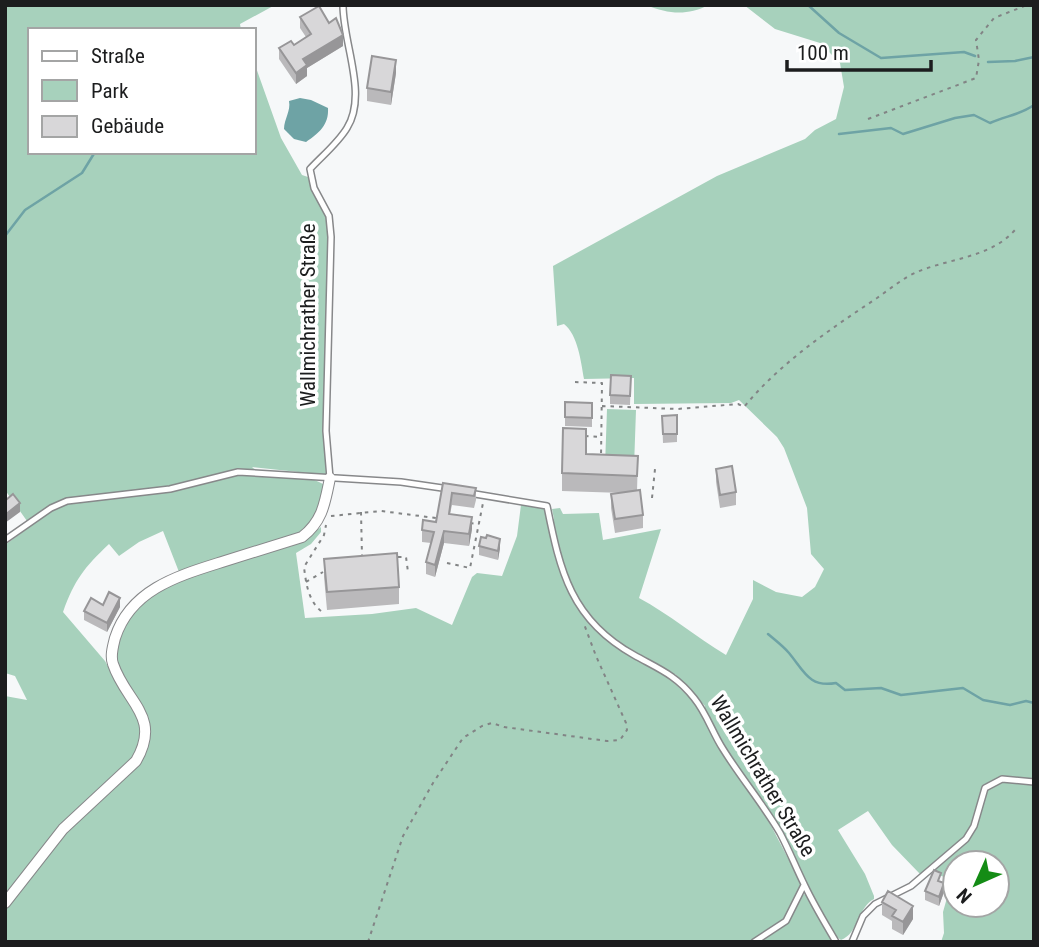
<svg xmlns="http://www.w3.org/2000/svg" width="1039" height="947" font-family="'Roboto Condensed',sans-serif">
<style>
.green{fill:#a7d1bc;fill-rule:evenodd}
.water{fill:#6ea3a5}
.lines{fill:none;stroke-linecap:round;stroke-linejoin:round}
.stream{stroke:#6ea3a5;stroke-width:2.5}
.lane-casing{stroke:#87888a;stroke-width:8}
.street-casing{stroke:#87888a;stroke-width:12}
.path{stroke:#828485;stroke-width:2;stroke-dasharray:3.5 5;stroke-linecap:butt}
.lane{stroke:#fff;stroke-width:5}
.street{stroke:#fff;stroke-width:10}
.wall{fill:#bab9bb}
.shaded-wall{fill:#979698}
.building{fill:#d8d7d9;stroke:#979698;stroke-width:2}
.labels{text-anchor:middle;stroke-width:7;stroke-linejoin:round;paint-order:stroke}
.street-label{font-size:21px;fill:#1c1d1e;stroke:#fff}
</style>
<rect width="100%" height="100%" fill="#f6f8f9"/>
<!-- green -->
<path class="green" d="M5,5h270l-35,19 1,6h-211v122h224v-90l27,76 21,37 6,2 19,40 2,25 -5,141 2,92 -74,-8c18,17 50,4 71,17l1,5 -7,26 -17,19 -121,38 -16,-41 -24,11 -20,14 -10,-12c-25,24 -34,35 -46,68l42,49 35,62c-7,-16 -23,-46 -26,-62 -4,-29 38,-79 66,-79l2,-4 110,-32 12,-5 17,-14v5l-10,12 -15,9 9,65 67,-4 44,-6 36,17 20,-48 5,-4 25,3 15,-40 4,-31 23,4 3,8 7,2 -2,-10 8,-1 3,6 36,-1 4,27 58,-11 -22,69c30,16 57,39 87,57l27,-56v-19l23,12 26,5 13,-10 9,-18 -13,-15 -4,-46 -23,-60 -7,-11 -38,-37 -8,3 -97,1v-26l-50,1c-3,-17 -6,-44 -20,-55l-7,2 -4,-60 164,-90 88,-37 10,-9 21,-11 8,-32 -4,-24 -20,-20 -45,-14 -31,-24h290v937h-93l3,-9 -1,-21 9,-32 -24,-9 -8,3 -28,-29 -24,-34 -30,19 27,44 9,22v3c-17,9 -15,34 -33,41l-4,-3 -28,-48 -26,-55 -13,-19 -3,3 35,67 -2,11 5,-2 5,4 23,44h-828v-246l22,4 -12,-24 -10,-3v-128l42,-31 2,-7 -22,14 -22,-31zM675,674l30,32 -2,9 -12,-16 -20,-19zM955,863h42v42h-42z
M646,5h63c-23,11 -40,9 -63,0z
M607,409l29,1 -2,57 -29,-1z"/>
<!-- water -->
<path class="water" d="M300,98l11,2 17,8c1,17 -9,25 -22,34l-12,-3 -10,-10c0,-10 7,-18 5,-28z"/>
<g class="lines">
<!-- stream -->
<path class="stream" d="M808,5l31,28 42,25 83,-6 11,4
M988,62l27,-1 19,-4
M839,134l52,-6 12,6 52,-16 19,-3 16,8c15,-7 30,-8 44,-18
M5,236l20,-26 57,-37 13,-21
M768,634c7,6 15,12 21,19 15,18 20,35 47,30l9,7 36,-2 20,7 62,-7 20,12 27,5 16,-4 8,2"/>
<defs>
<path id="lane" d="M330,478l-4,-47 5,-194 -2,-21 -15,-28 -4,-19c12,-13 28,-26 37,-41 21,-34 -4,-84 -4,-123
M469,493l78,13c13,65 24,114 87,149 25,14 42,20 60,43 13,16 18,34 29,51 18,29 40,55 57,84 9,17 16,35 25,53 9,19 20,37 31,56
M5,540l46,-32 16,-7 103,-12 68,-17 163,10 48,7
M754,942l32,-21 18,-36
M852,942l11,-26 12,-12 36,-18 55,-47 8,-13 11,-38 17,-9 32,3"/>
<path id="street" d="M5,903l58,-74 73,-68c26,-45 -10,-58 -23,-97 -3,-8 0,-18 2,-26 16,-50 66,-63 110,-77 26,-8 52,-16 77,-24 21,-16 23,-35 28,-59"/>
</defs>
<!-- lane casing -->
<use href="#lane" class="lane-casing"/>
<!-- street casing -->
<use href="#street" class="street-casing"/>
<!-- path -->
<path class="path" d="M868,119l108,-41 3,-18 -3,-20 18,-22 33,-13
M575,382l27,1 -1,74
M602,406l75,3 61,-5 6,3c36,-44 85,-77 133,-109 13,-9 26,-20 40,-26 33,-14 73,-14 98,-42
M585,436l16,1
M652,498l3,-29
M361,512l1,44
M331,516l50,-5 55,7
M470,523l9,1
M398,557h8l2,15
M447,563l23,5 13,-65
M306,582l17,-10
M321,611c-13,-11 -15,-28 -17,-44l20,-32 2,-10
M368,942l35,-106 30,-53 30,-45 19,-12 10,-3 12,4 103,14 13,-1 7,-10 -1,-7 -30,-67 -12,-32"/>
<!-- lane -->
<use href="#lane" class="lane"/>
<!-- street -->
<use href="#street" class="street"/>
</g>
<!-- wall -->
<path class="wall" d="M300,17l43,29 -36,22v8l-11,8 -17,-25v-11l15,-3 12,-8 -6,-9z
M396,73l-5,32 -24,-4v-13z
M631,376l-1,29 -20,-1v-9z
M565,402l27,1v24l-27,-1z
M677,415v27l-14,1 -1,-27z
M638,456l-1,35 6,24v13l-28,5 -4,-25v-14l12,-1 -61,-2v-18z
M716,469l20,23v13l-16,3 -4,-26z
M443,483l33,5v12l-2,8 -22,-3 -2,9 22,15 -3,17 -25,-3 -9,34 -9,-3v-12l5,-19 -9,-1v-12l14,-8z
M479,546l21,2 -2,12 -19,-5z
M324,559l75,28v17l-72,6 -3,-33z
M103,605l17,2 -13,25 -23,-12v-9z
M941,882l3,10 -5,14 -14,-6v-9z
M882,902l31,17 -10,16 -11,-6v-8l-10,-6z"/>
<!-- shaded-wall -->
<path class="shaded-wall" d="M343,35v11l-36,22v8l-11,8v-11l7,-14z
M396,60v13l-5,32v-13z
M20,503v9l-15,11v-8z
M472,517v12l-3,17v-12z
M444,531v12l-9,34v-12z
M500,539v9l-2,12v-9z
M120,598v9l-13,25v-9z
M944,883v9l-5,14v-9z
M913,906v13l-10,16v-13z"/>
<!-- building -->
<path class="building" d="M319,6l10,17 7,-5 7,17 -40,24 4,6 -11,8 -17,-25 12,-7 3,4 17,-11 -11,-17z
M372,56l24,4 -5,32 -24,-4z
M611,375l20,1 -1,20 -20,-1z
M565,402l27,1v15l-27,-1z
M677,415v19h-14l-1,-18z
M563,428l23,1v25l52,2 -1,20 -75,-3z
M732,466l4,26 -16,3 -4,-26z
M443,483l33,5 -2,8 -22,-3 -3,21 23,3 -3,17 -25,-3 -9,34 -9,-3 8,-30 -12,-2 1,-10 13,2z
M640,490l3,25 -28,4 -4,-25z
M13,494l7,9 -15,12v-16l1,1z
M487,535l13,4 -2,12 -19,-5 2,-9 5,1z
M397,553l2,34 -72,5 -3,-33z
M109,592l11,6 -13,25 -23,-12 7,-13 12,7z
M934,870l7,3 -3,8 6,2 -5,14 -14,-6z
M888,891l25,15 -10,16 -11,-6 4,-6 -14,-8z"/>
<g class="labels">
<!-- street labels -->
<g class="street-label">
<text transform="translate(308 315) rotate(-90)" y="7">Wallmichrather Straße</text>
<text transform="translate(763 776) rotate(59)" y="7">Wallmichrather Straße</text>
</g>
</g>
<!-- border -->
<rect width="1039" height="947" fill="none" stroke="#1c1d1e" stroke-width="14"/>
<!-- legend -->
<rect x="28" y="28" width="228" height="126" fill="#ffffff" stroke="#a4a5a5" stroke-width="2"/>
<rect x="42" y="51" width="35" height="10" fill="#ffffff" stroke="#a4a5a5" stroke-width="2"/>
<text x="91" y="63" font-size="21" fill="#1c1d1e">Straße</text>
<rect x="42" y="80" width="35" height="21" fill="#a7d1bc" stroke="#a4a5a5" stroke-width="2"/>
<text x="91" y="98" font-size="21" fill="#1c1d1e">Park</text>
<rect x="42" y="116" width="35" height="21" fill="#d8d7d9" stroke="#a4a5a5" stroke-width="2"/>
<text x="91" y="133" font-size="21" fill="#1c1d1e">Gebäude</text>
<!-- north arrow -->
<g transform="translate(976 884) rotate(225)"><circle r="33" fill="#ffffff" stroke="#a4a5a5" stroke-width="2"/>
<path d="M0-5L12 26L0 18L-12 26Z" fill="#148c15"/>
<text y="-10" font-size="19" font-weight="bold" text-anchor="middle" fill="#1c1d1e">N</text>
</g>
<!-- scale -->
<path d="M787 60v10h144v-10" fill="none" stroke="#1c1d1e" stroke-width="3.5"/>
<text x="797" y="60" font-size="21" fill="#1c1d1e" stroke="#ffffff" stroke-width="5" paint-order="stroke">100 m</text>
</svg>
